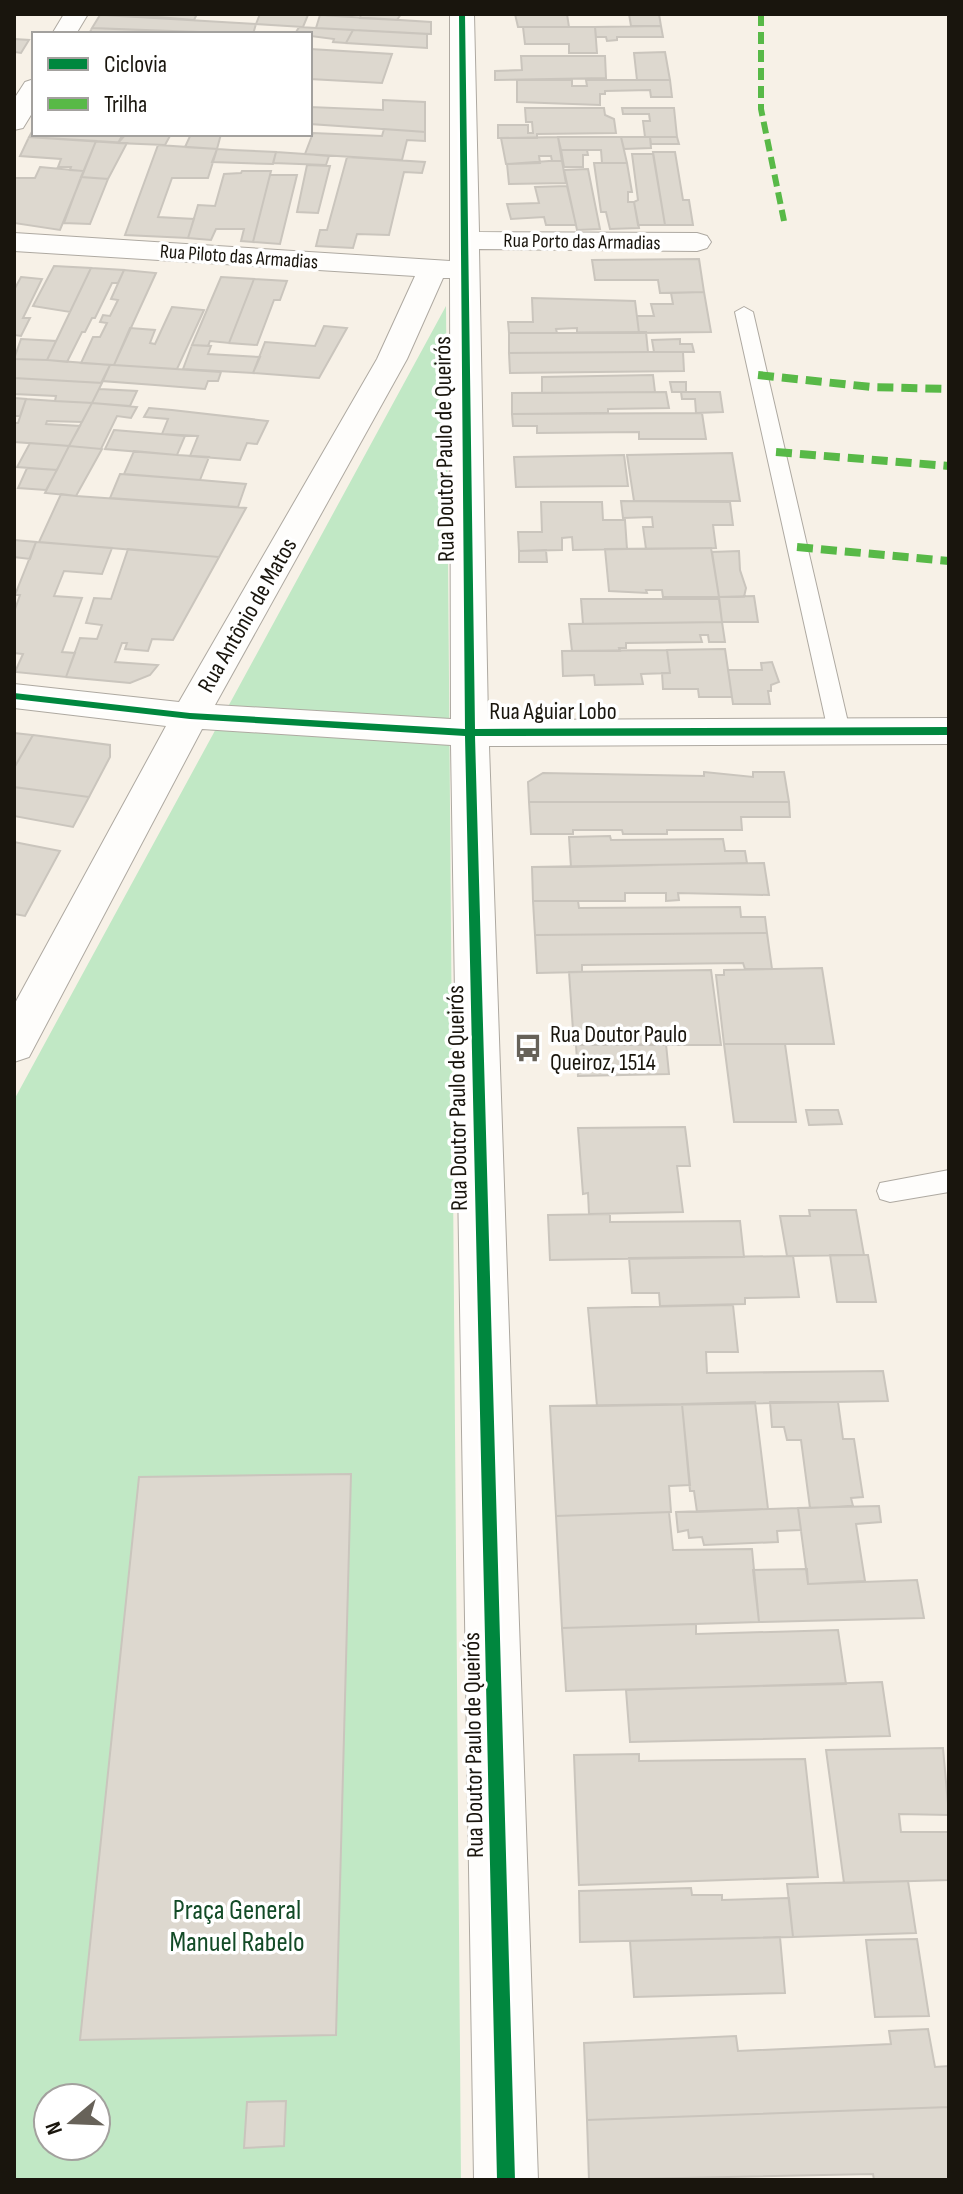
<svg xmlns="http://www.w3.org/2000/svg" width="963" height="2194" font-family="'Sofia Sans Condensed',sans-serif">
<style>
.green{fill:#c1e8c5;fill-rule:evenodd}
.building{fill:#ddd8cf;stroke:#cac5bd;stroke-width:2}
.lines{fill:none;stroke-linecap:round;stroke-linejoin:round}
.service-casing{stroke:#aea9a1;stroke-width:2}
.minor-casing{stroke:#aea9a1;stroke-width:2}
.service{fill:#fefdfb;fill-rule:evenodd}
.minor{fill:#fefdfb;fill-rule:evenodd}
.quiet-far1{stroke:#58b947;stroke-width:6;stroke-dasharray:12 6;stroke-linecap:butt}
.quiet{stroke:#58b947;stroke-width:8;stroke-dasharray:16 8;stroke-linecap:butt}
.cycleway-casing{stroke:#fff;stroke-width:5}
.cycleway{fill:#00873e;fill-rule:evenodd}
.labels{text-anchor:middle;stroke-width:7;stroke-linejoin:round;paint-order:stroke}
.far-street-label{font-size:20px;fill:#19150d;stroke:#fff}
.street-label{font-size:24px;fill:#19150d;stroke:#fff}
.poi-label{font-size:24px;fill:#19150d;stroke:#fff;text-anchor:start}
.near-park-label{font-size:28px;fill:#134b27;stroke:#fff}
</style>
<rect width="100%" height="100%" fill="#f7f1e7"/>
<!-- green -->
<path class="green" d="M446,306l15,1874h-447v-1080zM48,2098h48v48h-48z"/>
<!-- building -->
<path class="building" d="M121,14h76l-3,6z
M260,14h33l15,1 -5,12 -47,-3z
M361,14h40l-4,6 -37,-2z
M515,14h52l2,13h-51z
M629,14h30l2,12h-30z
M100,15l20,1 136,8 -3,10 -161,-6z
M320,15l111,7v12l-115,-6z
M661,26l2,11h-46v3l-10,1 -1,-4h-10l-1,-10z
M299,27l17,1 37,2 -7,13 -13,-1 1,-3 -39,-5z
M523,27h72l2,26h-28v-9h-44z
M92,28l46,2 -2,4h7h-54z
M353,30l74,4v14l-81,-5z
M14,39l15,1 -8,13 -7,-1z
M310,49l82,5 -10,29 -72,-4z
M665,52l5,28h-33l-3,-27z
M521,56h84l1,22 -111,2v-9l27,-1z
M517,80h55v6h15l-1,-6h84l2,17h-21l-1,-7 -45,1v3h-5v11l-83,-3z
M383,100l42,2v30l-115,-8v-17l73,3z
M525,108h79l1,7 9,4 2,14 -79,1v4h-39v-13h30v8h5l-1,-11h-6z
M622,108h52l3,29h-32l-2,-16h7l-1,-7h-26z
M34,128v6h89l-5,9 -89,-6z
M384,129l41,3v9l-18,-1 -5,20 -97,-6 8,-21 69,3z
M126,134h45l-6,11 -47,-2z
M191,134h30l-4,15 -32,-2z
M29,137l67,4 -12,30 -14,-1 1,-3h-13l3,-8 -41,-3z
M558,137h63l6,26h-25l-1,-13h-40z
M558,137l4,24h-10l-1,-5h-12l1,7 -34,1 -5,-26z
M621,137h29l1,11 -27,1z
M650,137h27l2,7h-28z
M96,141l31,2 -19,36 -27,-2z
M158,145l59,4 -9,29h-36l-14,39 36,2 -6,19 -63,-3z
M217,149l15,1 44,2 -3,12 -61,-2z
M561,150h26l1,5h-5v12h-19z
M276,152l29,2 24,2 -3,9 -53,-2z
M653,152h22l8,48h6l4,25h-28z
M632,154h21l12,71h-27l-4,-23 4,-2z
M347,157l78,5 -3,11 -18,-1 -15,63 -32,-1 -4,14 -37,-2 4,-16h7z
M549,161h13l4,22 -57,1 -2,-20z
M594,163h33l5,29h-4v10h6l5,26 -29,1 -4,-17h-5z
M307,165l23,1 -12,47 -21,-1z
M40,167l44,4 -24,59 -46,-7v-45h21z
M588,169l12,60 -23,1 -13,-60z
M242,171h29l-18,71 -12,-1 3,-12h-28l-5,11 -23,-2 10,-33 17,1 9,-32 17,-1z
M270,175h27l-17,69 -27,-2z
M81,177l27,2 -18,45 -26,-1z
M567,186l9,39h-30l-2,-8 -33,2 -4,-15 32,-1 -4,-16z
M699,259l5,33 -44,1 -2,-13h-63l-3,-20z
M54,266l37,2 -21,44 -37,-6z
M91,268l33,2 -6,13h-6l-17,35h-3l-7,14h-3l-15,30 -20,-2z
M124,270l32,3 -42,92 -33,-2 12,-26h7l7,-14 -7,-1 3,-7 7,1 8,-16 -7,-1z
M21,277l21,2 -19,39h7l-9,18 -7,-1v-45z
M221,277l33,2 -25,64 -19,-2 -2,5 -16,-1z
M254,279l33,2 -7,19h-6l-17,45 -28,-2z
M704,292l7,40 -72,1 -2,-17h17l-3,-12h22l-2,-11z
M532,298l103,3 4,32h-62v-5l-21,1 1,4h-48l-1,-11h25z
M172,307l32,3 -27,59 -63,-4 16,-37 25,2 -5,13 5,1z
M324,326l23,2 -28,50 -66,-5 12,-31 50,4z
M646,332l2,20 -139,1v-20z
M21,339l35,2 -9,19 -33,-1z
M680,339v5h12l2,8h-40l-2,-12z
M192,345l19,1 -3,8 52,3 -7,16 -70,-4z
M644,352h39l1,19 -174,2 -1,-20z
M14,359l33,1 63,5 -8,18 -88,-5z
M110,365h4l107,7 -3,9h-10l-3,8 -50,-4 -53,-4z
M653,375l2,17 -113,1v-16z
M14,378l88,5 -10,20 -37,-2 1,-5 -42,-2z
M670,382h16v10h-14z
M99,389l38,2 -7,15 -38,-3z
M666,392l3,16 -61,1v4l-96,1v-21z
M681,392h39l3,20 -27,1 -1,-14h-13z
M14,398l12,1 -6,17h-6z
M26,399l29,2 37,2 -10,19 -35,-1 -1,3 34,2 -11,20 -55,-4v-19h4z
M92,403l45,4 -6,11 -14,-2 -16,33 -32,-3z
M149,408l23,2 96,11 -11,23 -10,-1 -7,17 -50,-4 8,-20 -36,-2 6,-15 -24,-2z
M702,413l4,26h-67v-7l-102,1v-7h-24l-1,-12z
M114,430l71,6 -8,19 -72,-6z
M30,443l39,3 -12,24 -40,-3z
M69,446l33,3 -26,47 -31,-3z
M134,451l43,4 32,2 -9,23 -76,-6z
M732,453l8,48h-106l-7,-46z
M624,455l4,31 -112,1 -2,-30z
M27,468l30,2 -11,20 -28,-2z
M120,474l80,6 46,4 -8,23 -128,-9z
M61,494l15,2 170,12 -27,49 -180,-15z
M621,501l109,1 3,23h-20l3,23 -70,1 -3,-22h10l-1,-10 -29,1z
M541,502h61l1,18h22l2,29 -54,1 -1,-13 -10,1v12l-43,1 -1,-19h24z
M14,540l22,2 -6,17 -16,-2z
M36,542l76,6 -10,26 -38,-3 -10,25 28,2 -20,54 13,1 -9,24 -51,-5 8,-18 -9,-1v-41l6,-17h-5z
M711,548l8,49h-56l-1,-7h-16l1,3 -38,-2 -4,-42z
M128,549l91,8 -46,83 -21,-1 -4,12 -23,-2 2,-6h-5l-7,19 43,3 -8,10 -20,8 -64,-6 14,-39 17,1 5,-14 -16,-2 8,-25 17,1z
M546,550l1,12h-28v-11z
M739,551l1,19 6,18 -2,9h-25l-7,-45z
M754,596l4,26h-36l-3,-25z
M581,599h138l3,23 -139,2z
M722,622l3,20h-16l-1,-7h-8l2,7 -76,1v5h-7l1,3h-48l-3,-27z
M725,649l7,48h-33l-1,-8h-35l-1,-16h8l-3,-23z
M667,650l3,23 -29,1 2,10 -48,1 -1,-10 -31,1 -1,-25z
M772,662l7,20 -8,3v6h-3l2,13h-37l-5,-34h34l-1,-7z
M14,733l19,2 -19,33z
M33,735l77,10v12l-21,40 -75,-10v-19z
M704,772l49,5v-5h31l5,30h-260l-1,-20 15,-9 161,3z
M14,787l75,10 -16,30 -59,-11z
M529,802h260l1,15h-49l1,13h-75v4h-44l-1,-4h-49v4h-42z
M610,836l1,4 112,-1 2,12h20l2,12 -176,4 -2,-30z
M14,842l46,9 -35,65 -11,-2z
M764,863l5,32 -91,-2 1,7 -13,1v-8h-41v8h-92l-1,-34z
M533,901h45l1,7 161,-1 1,10h24l2,16 -232,2z
M767,933l5,36h-27l-2,-6 -161,2v7l-45,1 -2,-38z
M822,968l12,76h-110l-8,-69h8v-5z
M711,970l10,75h-147l-5,-73z
M666,1044l3,30 -91,2 -2,-31z
M724,1044h61l11,78h-62z
M806,1110h32l4,14 -33,1z
M685,1127l5,39h-13l6,46 -94,2 -1,-21 -5,1 -5,-66z
M809,1210h47l8,45 -77,1 -7,-40h30z
M610,1214v8l130,-1 4,36 -194,3 -2,-45z
M830,1255h38l8,47h-39z
M793,1256l6,41 -54,1v6l-85,2 -1,-13h-27l-3,-35z
M733,1305l5,47h-32l1,21 176,-2 5,30 -291,5 -9,-98z
M755,1402l13,107 -71,3 -3,-21h-4l-8,-87z
M770,1402h68l5,37h11l9,58 -12,1 2,8 -43,2 -9,-68h-14l-3,-13h-12z
M682,1404l8,81 -21,1 2,26 -115,4 -6,-110z
M351,1474l-15,561 -256,5 59,-563z
M879,1506l2,16 -25,2 9,57 -57,3 -10,-76z
M798,1508l3,22 -24,1 1,11 -74,3 -2,-8 -13,1 -1,-8 -10,2 -2,-20z
M669,1512l4,38 79,-1 7,73 -197,6 -6,-112z
M807,1569l1,15 109,-4 7,38 -165,4 -6,-52z
M696,1624v10l142,-4 8,54 -280,7 -4,-63z
M882,1682l8,54 -260,6 -4,-52z
M943,1748l6,67 -50,-1 2,18h48v48l-105,3 -18,-133z
M639,1754v7l166,-2 13,118 -239,8 -5,-130z
M908,1881l8,52 -123,4 -6,-53z
M691,1888l1,7h30v5l67,-2 4,39 -213,5 -1,-51z
M780,1937l5,56 -151,4 -4,-56z
M917,1939l12,77 -54,1 -9,-77z
M928,2029l7,38 14,-1v41l-362,13 -3,-77 152,-7 2,15 153,-7 -2,-13z
M286,2101l-2,45 -40,2 3,-46z
M949,2107v73h-75l-1,-6 -284,6 -2,-60z"/>
<g class="lines">
<defs>
<path id="service" d="M744,307l9,5 97,419 -3,5h-16l-3,-5 -93,-419z
M949,1170v22l-59,10 -10,-3 -3,-8 3,-8z"/>
<path id="minor" d="M64,14h24l-12,20h-24z
M450,14h24l5,218 218,1 10,3 4,6 -4,6 -10,3 -218,-2 9,471 461,-2v26l-460,2 49,1434h-64l-23,-1435 -249,-16 -173,328 -15,5v-57l152,-279 -152,-18v-24l165,18 198,-343 38,-83 -401,-25v-18l436,28zM443,278h7l1,441 -236,-14 192,-346z
M34,79v31l-11,18 -9,2v-31l11,-17z"/>
</defs>
<!-- service casing -->
<use href="#service" class="service-casing"/>
<!-- minor casing -->
<use href="#minor" class="minor-casing"/>
<!-- service -->
<use href="#service" class="service"/>
<!-- minor -->
<use href="#minor" class="minor"/>
<!-- quiet-far1 -->
<path class="quiet-far1" d="M761,14v95l23,112"/>
<!-- quiet -->
<path class="quiet" d="M758,375l113,12 78,2
M776,452l173,14
M797,547l152,14"/>
<defs>
<path id="cycleway" d="M459,14h6l10,715 474,-2v8l-474,1 40,1444h-18l-32,-1444 -275,-17 -176,-20v-6l176,20 275,16z"/>
</defs>
<!-- cycleway casing -->
<use href="#cycleway" class="cycleway-casing"/>
<!-- cycleway -->
<use href="#cycleway" class="cycleway"/>
</g>
<!-- icons -->
<defs>
<symbol id="bus-bare" viewBox="-9 -9 18 18"><path d="M-5-6H5V4H4V6H2V4H-2V6H-4V4H-5ZM-3.5-4V0h7V-4ZM-3.5 1.2v1.5H-2V1.2ZM2 1.2v1.5H3.5V1.2Z" fill="#676259" stroke="#fff" stroke-width="2.5" paint-order="stroke"/></symbol>
</defs>
<g fill-rule="evenodd">
<use href="#bus-bare" x="508" y="1028" width="40" height="40"/>
</g>
<g class="labels">
<!-- far-street labels -->
<g class="far-street-label">
<text transform="translate(582 241) rotate(1)" y="7">Rua Porto das Armadias</text>
<text transform="translate(239 256) rotate(4)" y="7">Rua Piloto das Armadias</text>
</g>
<!-- street labels -->
<g class="street-label">
<text transform="translate(444 449) rotate(-91)" y="8">Rua Doutor Paulo de Queirós</text>
<text transform="translate(247 615) rotate(-60)" y="8">Rua Antônio de Matos</text>
<text x="553" y="719">Rua Aguiar Lobo</text>
<text transform="translate(457 1098) rotate(-91)" y="8">Rua Doutor Paulo de Queirós</text>
<text transform="translate(473 1745) rotate(-91)" y="8">Rua Doutor Paulo de Queirós</text>
</g>
<!-- poi labels -->
<g class="poi-label">
<text x="550" y="1042">Rua Doutor Paulo<tspan x="550" dy="28">Queiroz, 1514</tspan></text>
</g>
<!-- near-park labels -->
<g class="near-park-label">
<text x="237" y="1919">Praça General<tspan x="237" dy="32">Manuel Rabelo</tspan></text>
</g>
</g>
<!-- border -->
<rect width="963" height="2194" fill="none" stroke="#19150d" stroke-width="32"/>
<!-- legend -->
<rect x="32" y="32" width="280" height="104" fill="#ffffff" stroke="#a3a19e" stroke-width="2"/>
<rect x="48" y="58" width="40" height="12" fill="#00873e" stroke="#a3a19e" stroke-width="2"/>
<text x="104" y="72" font-size="24" fill="#19150d">Ciclovia</text>
<rect x="48" y="98" width="40" height="12" fill="#58b947" stroke="#a3a19e" stroke-width="2"/>
<text x="104" y="112" font-size="24" fill="#19150d">Trilha</text>
<!-- north arrow -->
<g transform="translate(72 2122) rotate(251)"><circle r="38" fill="#ffffff" stroke="#a3a19e" stroke-width="2"/>
<path d="M0-6L14 30L0 20L-14 30Z" fill="#676259"/>
<text y="-12" font-size="22" font-weight="bold" text-anchor="middle" fill="#19150d">N</text>
</g>
</svg>
